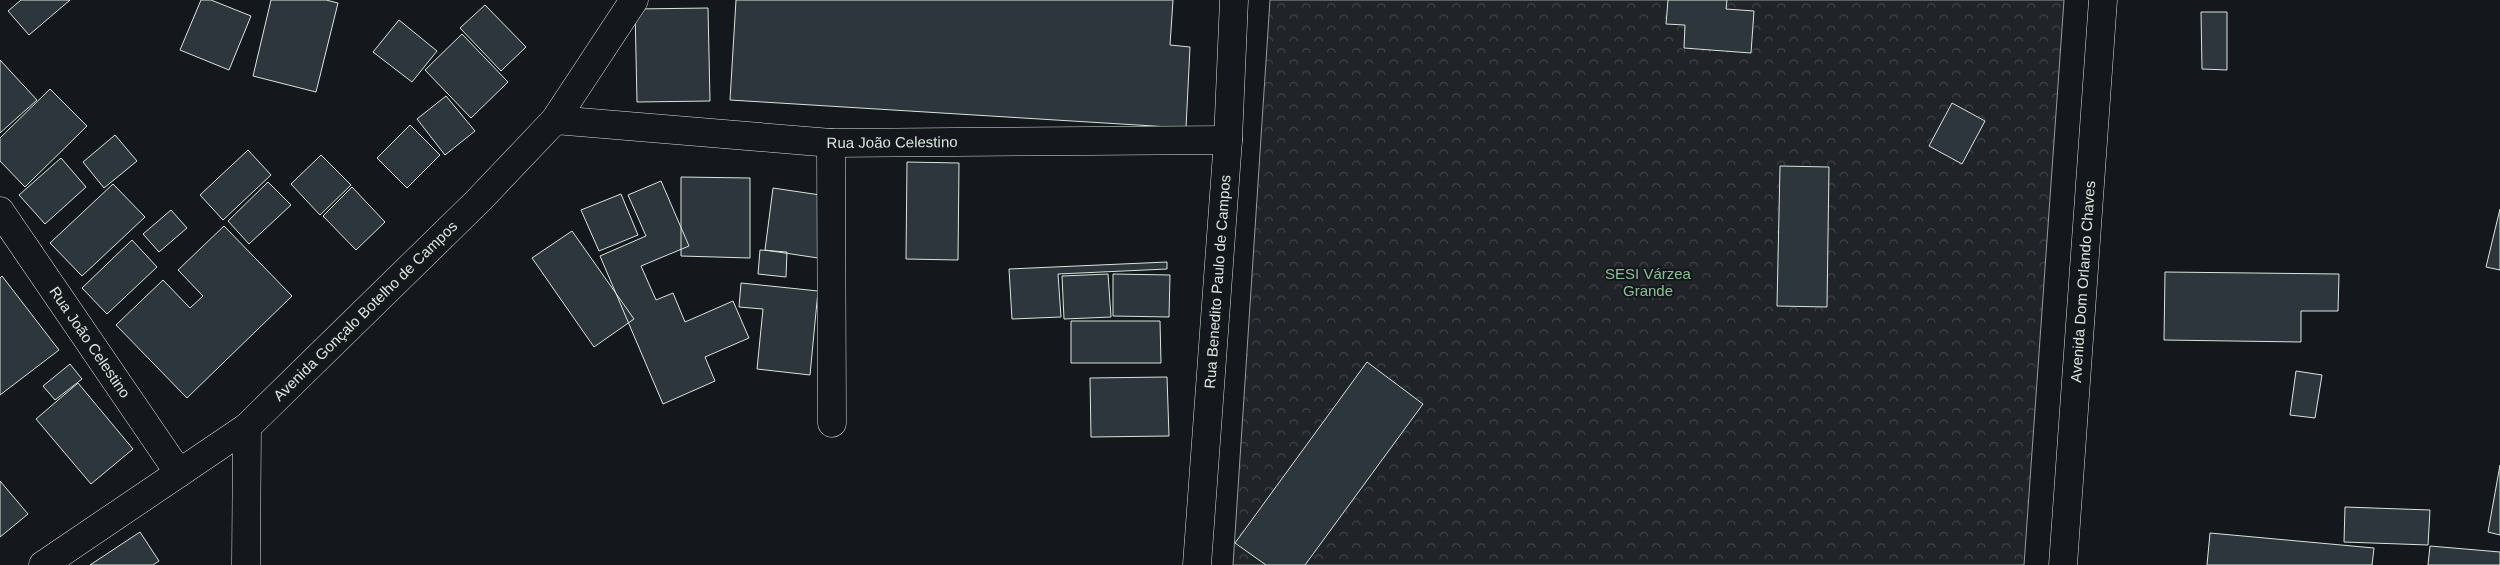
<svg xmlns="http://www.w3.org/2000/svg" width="2500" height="565" font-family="Helvetica,sans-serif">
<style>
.park{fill:url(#park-crowns);stroke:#939e99}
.building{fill:#2c363c;stroke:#d8e6dc}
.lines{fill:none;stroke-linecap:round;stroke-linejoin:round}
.street-casing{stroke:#d8e6dc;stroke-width:29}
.secondary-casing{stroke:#d8e6dc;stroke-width:29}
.street{stroke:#14181c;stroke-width:28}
.secondary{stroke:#14181c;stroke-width:28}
.labels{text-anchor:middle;stroke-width:4;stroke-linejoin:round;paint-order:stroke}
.street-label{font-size:15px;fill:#d8e6dc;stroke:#14181c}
.park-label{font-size:15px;fill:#8ac095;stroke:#14181c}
</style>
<defs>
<pattern id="park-crowns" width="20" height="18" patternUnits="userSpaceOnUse" patternTransform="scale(1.25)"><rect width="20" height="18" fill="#202428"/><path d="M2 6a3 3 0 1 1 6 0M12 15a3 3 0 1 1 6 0" fill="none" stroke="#404447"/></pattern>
</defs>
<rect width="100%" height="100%" fill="#14181c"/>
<!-- park -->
<path class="park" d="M1270,0h794l-40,565h-791z"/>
<!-- building -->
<path class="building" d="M21,0h49l-41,35 -21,-24z
M201,0h10l40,16 -22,54 -49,-20z
M271,0h55l12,3 -22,89 -63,-16z
M736,0h437l-3,45 20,2 -4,81 -456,-28z
M1668,0h59l-1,9 28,2 -3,42 -67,-5 1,-23 -19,-1z
M485,5l41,42 -25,24 -41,-43z
M708,8l2,93 -73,1 -2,-93z
M2201,12h26v58l-25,-1z
M399,20l38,31 -25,31 -39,-30z
M462,34l46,48 -37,36 -46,-48z
M0,60l37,40 -37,33z
M50,89l37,37 -62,61 -25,-26v-23z
M446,96l29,35 -30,24 -28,-36z
M1952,103l33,18 -23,43 -33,-18z
M410,125l30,30 -33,33 -30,-30z
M115,135l22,26 -33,27 -21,-26z
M248,150l23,25 -48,45 -23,-25z
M321,155l30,30 -31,30 -29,-31z
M61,158l25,29 -41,37 -26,-29z
M907,162l52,1 -1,97 -52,-1z
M1780,166l49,1 -2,140 -50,-1z
M681,177l69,1v80l-69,-2z
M661,181l28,65 -48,20 15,34 17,-7 12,29 48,-21 16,37 -44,19 10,24 -52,23 -63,-148 46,-20 -18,-41z
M268,182l23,23 -42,39 -21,-23z
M113,184l32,33 -63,59 -32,-33z
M352,187l33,35 -29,28 -33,-34z
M773,188l54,8 -9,62 -53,-8z
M621,194l17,41 -39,16 -18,-41z
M2500,209v61l-14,-3z
M171,210l16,18 -28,24 -16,-18z
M224,226l68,70 -105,102 -71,-73 47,-45 27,28 13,-12 -25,-26z
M572,231l62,88 -40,28 -62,-89z
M132,240l25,27 -50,47 -25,-26z
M760,250l27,2 -1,25 -28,-3z
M1167,262v7l-109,5 3,43 -49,2 -3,-50z
M2165,272l174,2 -1,37h-37v31l-137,-2z
M1108,274l3,43 -47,2 -2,-43z
M1113,274l57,1 -1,42 -56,-1z
M2,276l57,74 -59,45v-117z
M741,283l77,8 -8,84 -53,-6 6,-60 -24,-2z
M1071,321h89l1,42h-90z
M1367,362l56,42 -118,161h-39l-31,-22z
M70,364l12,15 -27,21 -12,-14z
M2296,371l26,4 -7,43 -25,-3z
M1167,377l2,59 -78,1 -1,-59z
M78,383l55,66 -42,35 -55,-65z
M2500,465v70l-12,-3z
M0,481l28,33 -28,23z
M2345,507l85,3 -2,35 -84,-3z
M140,532l19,29 -6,4h-63z
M2210,533l164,15 -2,17h-165z
M2430,546l70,6v13h-72z"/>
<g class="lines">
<defs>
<g id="street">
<path id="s1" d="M555,120l276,23 397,-3"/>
<path d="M831,143l1,280"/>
<path id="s2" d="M0,211l179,262"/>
<path d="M246,565l1,-138"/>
<path id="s3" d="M1197,565l31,-425 6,-140"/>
</g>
<g id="secondary">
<path id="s4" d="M43,565l204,-138 232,-227 76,-80 79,-120"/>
<path id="s5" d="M2063,565l40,-565"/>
</g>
</defs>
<!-- street casing -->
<use href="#street" class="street-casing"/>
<!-- secondary casing -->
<use href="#secondary" class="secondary-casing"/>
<!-- street -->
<use href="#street" class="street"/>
<!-- secondary -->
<use href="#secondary" class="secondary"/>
</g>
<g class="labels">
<!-- street labels -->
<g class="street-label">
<text dy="5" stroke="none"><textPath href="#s1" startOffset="338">Rua João Celestino</textPath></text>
<text dy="5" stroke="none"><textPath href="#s5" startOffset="284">Avenida Dom Orlando Chaves</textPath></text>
<text dy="5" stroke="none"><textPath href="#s3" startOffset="284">Rua Benedito Paulo de Campos</textPath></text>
<text dy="5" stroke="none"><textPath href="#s4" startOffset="412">Avenida Gonçalo Botelho de Campos</textPath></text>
<text dy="5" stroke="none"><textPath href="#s2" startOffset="159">Rua João Celestino</textPath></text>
</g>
<!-- park labels -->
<g class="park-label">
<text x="1648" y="279">SESI Várzea<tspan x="1648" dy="17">Grande</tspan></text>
</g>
</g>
</svg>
